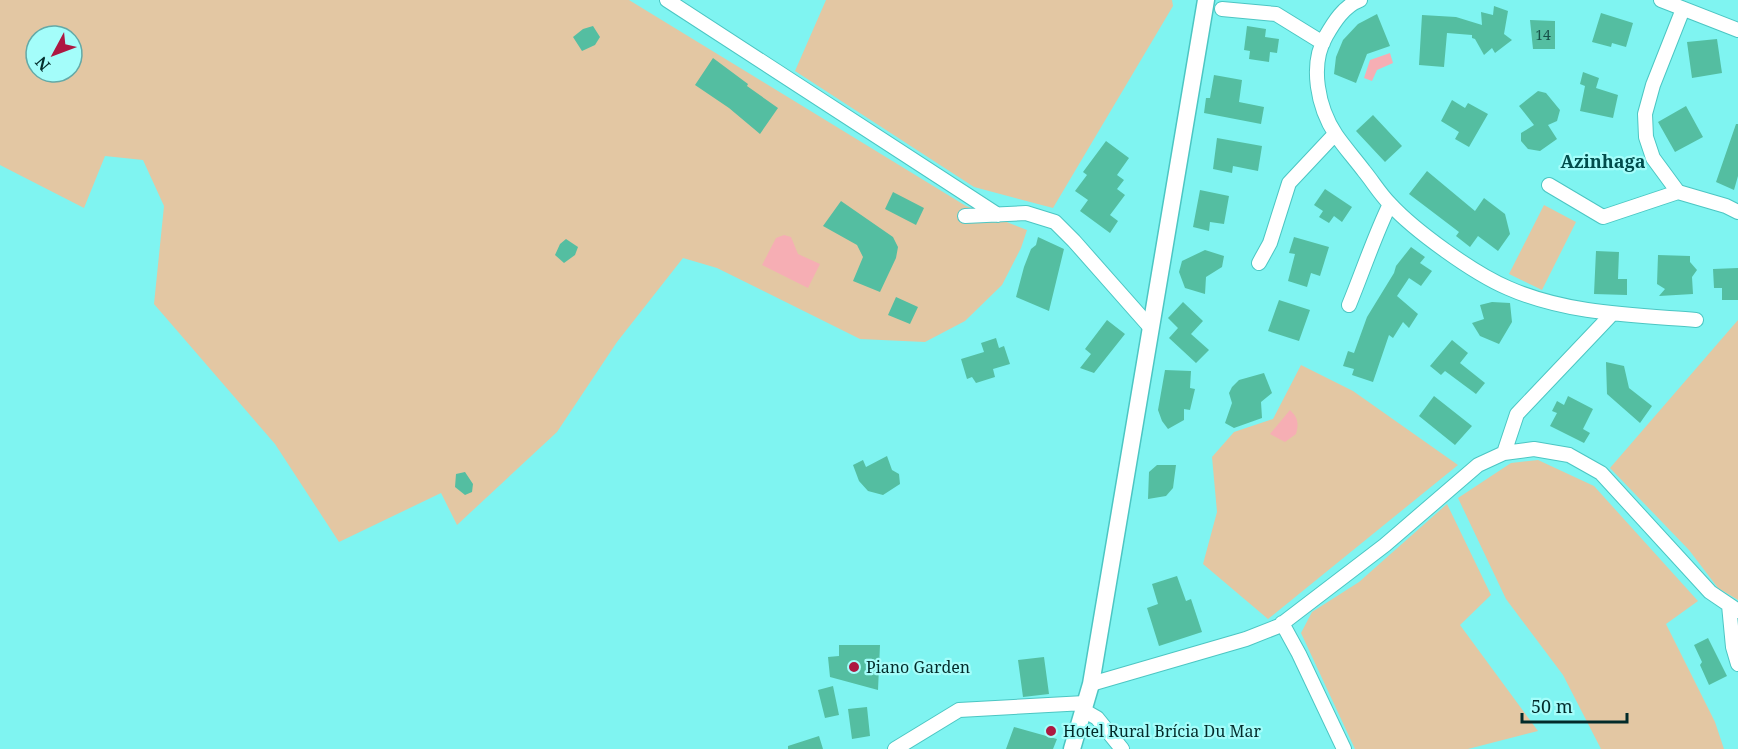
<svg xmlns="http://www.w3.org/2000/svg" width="1738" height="749" font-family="'Noto Serif',serif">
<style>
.green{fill:#e3c7a3;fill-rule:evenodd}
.water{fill:#f6aeb4}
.building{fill:#54bea1}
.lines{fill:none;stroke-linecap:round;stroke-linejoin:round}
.minor-casing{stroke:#4cc6c3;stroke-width:16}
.tertiary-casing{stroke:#4cc6c3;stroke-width:19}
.minor{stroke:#fff;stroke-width:14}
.tertiary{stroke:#fff;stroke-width:16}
.poi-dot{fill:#ad1841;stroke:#a4fdfa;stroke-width:2}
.labels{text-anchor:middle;stroke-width:4.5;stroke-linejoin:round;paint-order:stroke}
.number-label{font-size:14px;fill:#165048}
.poi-label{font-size:16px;fill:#022b2a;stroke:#a4fdfa;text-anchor:start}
.neighbourhood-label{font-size:18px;font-weight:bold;fill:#014c4b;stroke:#a4fdfa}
</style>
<rect width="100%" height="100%" fill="#7ff4f1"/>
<!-- green -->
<path class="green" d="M0,0h629l337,206 61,24 -6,18 -19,37 -37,36 -40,21 -65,-3 -143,-71 -34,-10 -66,84 -60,90 -100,93 -16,-32 -102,49 -64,-98 -121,-140 10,-98 -21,-46 -38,-4 -21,52 -84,-43zM36,36h36v36h-36z
M826,0h346l1,6 -120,202 -79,-21 -179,-116z
M1544,205l32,17 -34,68 -33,-16z
M1738,320v280l-20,-12 -29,-38 -79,-82z
M1301,365l52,26 105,74 -190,154 -65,-55 14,-52 -5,-55 22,-25 39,-13z
M1538,460l56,26 104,115 -32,23 49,98 9,27h-123l-38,-74 -57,-76 -48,-101 53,-35z
M1447,504l44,91 -31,30 78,106 -70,18h-113l-54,-116 11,-21 47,-30z"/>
<!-- water -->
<path class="water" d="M1390,53l3,10 -16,7 -5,11 -8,-3 6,-18z
M784,235l7,2 7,17 22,10 -12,24 -46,-23 14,-27z
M1290,410c8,8 9,13 6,24l-11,8 -15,-8z"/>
<!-- building -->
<path class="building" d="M1494,6l14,5 -4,23 8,6 -17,13 -3,-5 -8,7 -9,-16 -3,-1v-3l-25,-2 -3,34 -25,-2 3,-50 34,2 26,8 -1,-13 12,3z
M1601,13l32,10 -7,24 -14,-4 -1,4 -19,-5z
M1377,14l13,32 -23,8 -11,29 -22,-9 2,-17 7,-17 15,-16z
M1530,20l25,1v28h-22z
M593,26l7,11 -5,8 -13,6 -9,-14 10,-8z
M1247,26l19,3 -1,8 14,2 -2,14 -7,-1 -1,10 -20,-3 1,-8 -6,-1z
M1717,39l5,34 -30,5 -5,-36z
M713,58l35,26 -1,2 31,22 -18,26 -31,-26 -34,-23z
M1583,72l16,6 -3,10 22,7 -5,23 -33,-7 5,-25 -5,-2z
M1214,75l28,5 -3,22 25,5 -3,17 -57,-11 2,-15h4z
M1538,91l8,2 14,17 -3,11 -9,4 9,14 -17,12 -12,-2 -7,-8v-8l13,-8 -15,-19z
M1452,100l13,8 3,-5 20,11 -19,33 -14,-8 4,-7 -18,-11z
M1686,106l17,31 -28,15 -17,-30z
M1373,115l29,31 -17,16 -29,-31z
M1736,124h2v52l-4,14 -18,-8z
M1217,138l45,8 -4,25 -25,-5 -1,7 -19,-4z
M1106,141l23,17 -12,17 7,5 -7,9 8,6 -15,20 8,6 -8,12 -30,-22 8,-11 -13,-9 12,-16 -4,-3z
M1427,171l48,40 9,-13 21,16 5,20 -12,17 -20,-15 -8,11 -14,-11 3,-4 -50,-38z
M1325,189l27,18 -10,15 -8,-6 -5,7 -10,-6 4,-6 -9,-6z
M1200,190l29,6 -5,28 -14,-2 -1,9 -16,-4z
M893,192l31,16 -8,17 -31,-16z
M841,201l52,36 5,10 -2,11 -16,34 -27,-11 10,-24 -6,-12 -34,-19z
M1038,237l26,12 -15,62 -33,-14 8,-30 7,-18 5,-4z
M1294,237l35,10 -9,29 -9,-3 -4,14 -19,-6 7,-27 -6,-1z
M566,239l12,8 -3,8 -11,8 -9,-8 5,-11z
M1411,247l14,10 -5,6 12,8 -11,15 -12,-8 -12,18 21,18 -9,14 -6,-6 -10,16 -4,-3 -16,47 -21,-7 2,-6 -11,-3 5,-15 6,2 13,-36 27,-44 2,-7z
M1205,250l19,6 -2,11 -16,10 -1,17 -20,-6 -6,-16 3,-11z
M1596,251l23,1 -1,27h9v16l-33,-1z
M1658,255l32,1v6l7,8 -5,7 1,17 -34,2 6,-7 -8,-5z
M1738,268v32h-16v-12h-8l-1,-19z
M896,297l22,10 -8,17 -22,-9z
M1279,300l31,10 -11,31 -31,-10z
M1183,302l20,19 -12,13 18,16 -13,13 -27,-25 9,-10 -10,-10z
M1492,302l18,1 2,19 -13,22 -19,-8 -8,-13 12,-4 -4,-14z
M1107,320l18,14 -31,39 -14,-5 11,-14 -6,-5z
M996,338l3,10 5,-2 6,18 -17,5 2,8 -19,6 -4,-6 -5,2 -6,-20 23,-7 -3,-9z
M1452,340l16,13 -8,10 25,20 -9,11 -31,-23 -4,4 -11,-9z
M1606,362l18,4 5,22 23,18 -12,17 -33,-29z
M1165,370l26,1 -1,17 5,1 -5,21 -6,-1v11l-16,9 -6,-8 -4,-11z
M1264,373l8,20 -11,9 1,16 -28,10 -9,-5 7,-20 -3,-10 3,-6 7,-7z
M1434,396l38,30 -17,19 -36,-29z
M1568,396l25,13 -10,20 7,4 -6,10 -34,-17 7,-13 -5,-2 5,-10 7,4z
M887,456l5,14 7,4 1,10 -17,11 -15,-4 -9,-10 -6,-16 10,-5 3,7z
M1157,465h19l-3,23 -7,8 -18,3 1,-27z
M465,472l8,12 -1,8 -7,3 -10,-8 1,-13z
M1177,576l9,25 5,-2 11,33 -43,14 -12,-38 11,-4 -6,-20z
M1708,638l19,38 -18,9 -9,-20 2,-3 -8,-17z
M839,645h41l-2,45 -48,-13 -2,-20 11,-1z
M1044,657l5,37 -26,3 -5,-37z
M833,686l6,29 -14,3 -7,-28z
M867,707l3,29 -18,3 -4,-30z
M1014,727l43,12 -4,10h-47z
M819,736l4,13h-35v-3z"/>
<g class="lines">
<defs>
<path id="minor" d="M667,0l331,215
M1360,0c-16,6 -26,22 -34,36 -17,29 -8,72 10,99 9,13 19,24 28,36 9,11 16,23 26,33 25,27 83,69 118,84 59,26 125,27 188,32
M1661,0l77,30
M1222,9l54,5 47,29
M1683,9l-30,76 -8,29 1,23 7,21 25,34 48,14 12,6
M1549,185l54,32 75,-25
M965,216l61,-3 29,9 19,19 76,86
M1259,263l11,-20 19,-60 46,-49
M1349,305c14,-34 25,-68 41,-101
M1504,453l13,-39 95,-100
M1729,605l4,42 5,17
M1282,623l17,31 45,95
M1091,684l155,-45 33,-13 106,-81 93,-80 26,-12 30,-4 35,6 32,18 109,119 28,19
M1083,710l14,8 25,31
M895,749l64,-39 126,-7"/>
<path id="tertiary" d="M1072,749l19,-65 115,-684"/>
</defs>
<!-- minor casing -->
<use href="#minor" class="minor-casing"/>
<!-- tertiary casing -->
<use href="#tertiary" class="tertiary-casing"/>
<!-- minor -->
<use href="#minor" class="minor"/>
<!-- tertiary -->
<use href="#tertiary" class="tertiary"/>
</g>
<!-- markers -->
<g class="poi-dot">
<circle cx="854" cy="667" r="6"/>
<circle cx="1051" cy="731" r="6"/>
</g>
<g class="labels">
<!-- number labels -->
<g class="number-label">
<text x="1543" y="40">14</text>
</g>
<!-- poi labels -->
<g class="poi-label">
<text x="866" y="673">Piano Garden</text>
<text x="1063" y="737">Hotel Rural Brícia Du Mar</text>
</g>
<!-- neighbourhood labels -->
<g class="neighbourhood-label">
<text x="1603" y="168">Azinhaga</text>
</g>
</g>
<!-- north arrow -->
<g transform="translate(54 54) rotate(229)"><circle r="28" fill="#a4fdfa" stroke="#63a9a7" stroke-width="1.5"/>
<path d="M0-4.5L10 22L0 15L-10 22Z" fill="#ad1841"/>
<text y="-9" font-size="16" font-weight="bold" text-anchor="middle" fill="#022b2a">N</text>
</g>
<!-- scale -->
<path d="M1522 713v9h105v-9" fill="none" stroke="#022b2a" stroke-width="3"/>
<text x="1531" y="713" font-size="18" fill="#022b2a" stroke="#a4fdfa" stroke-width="4.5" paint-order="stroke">50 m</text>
</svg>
